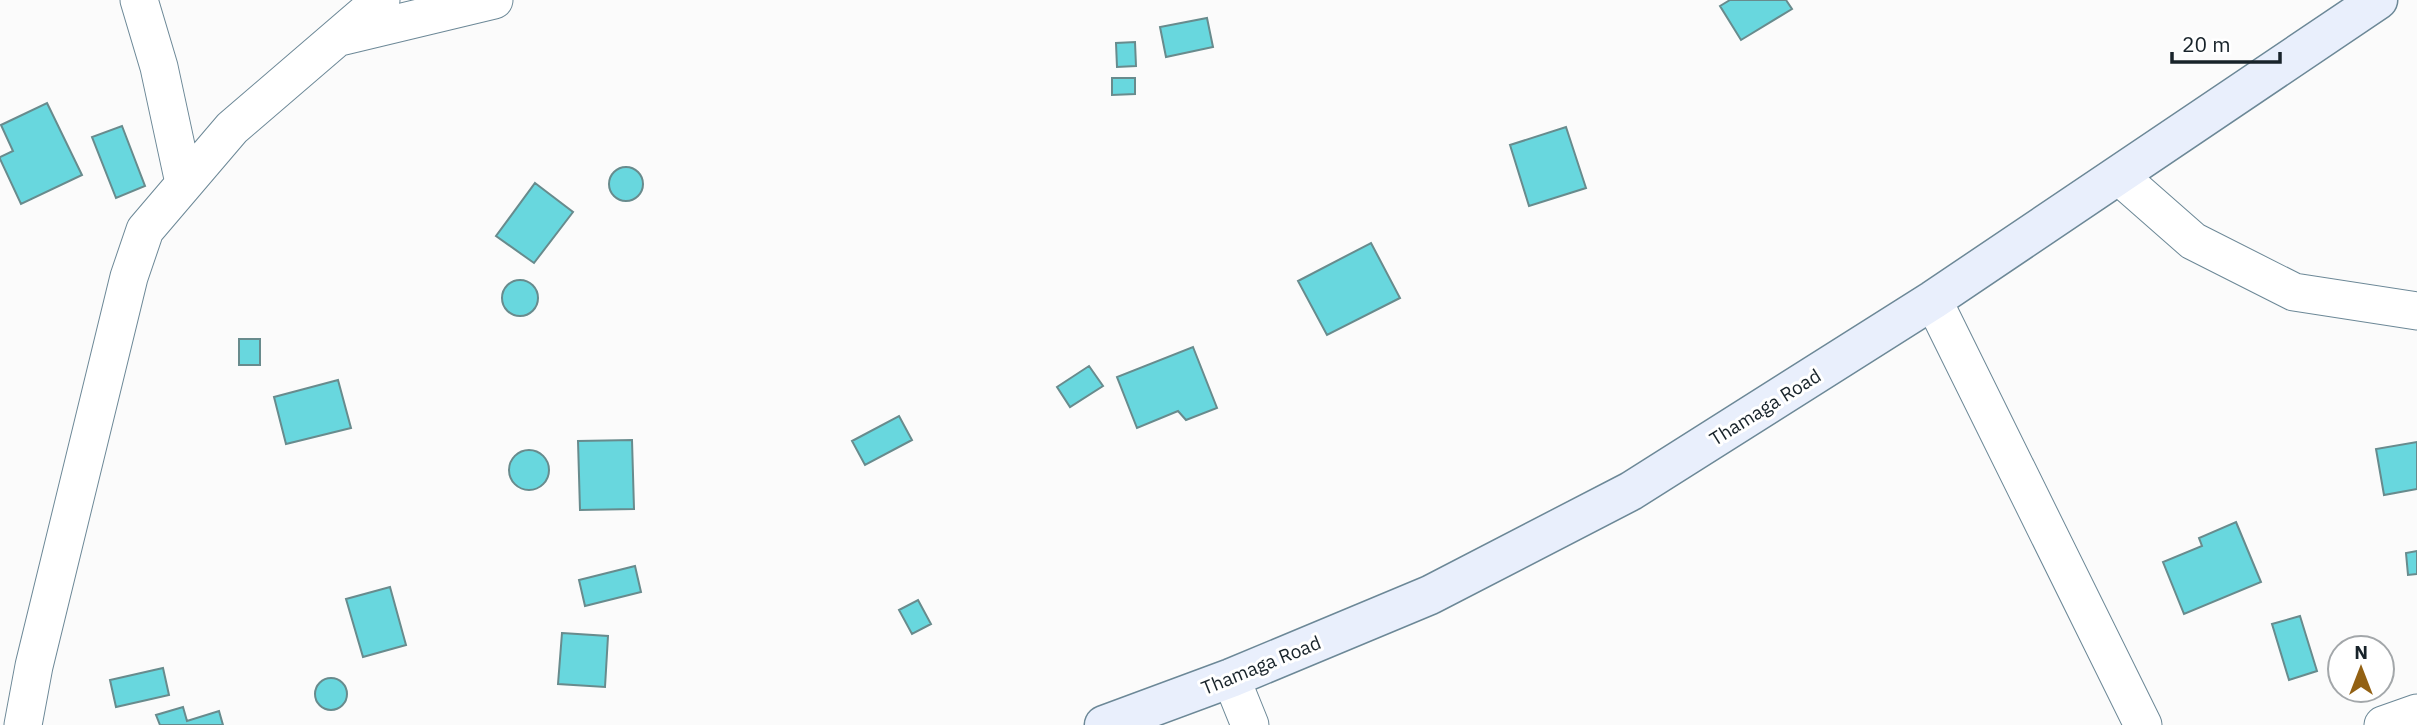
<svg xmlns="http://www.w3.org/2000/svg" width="2417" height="725" font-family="'IBM Plex Sans',sans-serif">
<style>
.building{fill:#68d7de;stroke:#688b8d;stroke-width:2}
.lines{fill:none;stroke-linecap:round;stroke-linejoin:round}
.street-casing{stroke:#6c8897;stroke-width:39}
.secondary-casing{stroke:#6c8897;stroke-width:41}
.street{stroke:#fff;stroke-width:37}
.secondary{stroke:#e9effc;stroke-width:38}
.labels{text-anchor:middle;stroke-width:6;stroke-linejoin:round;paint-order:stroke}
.street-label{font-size:19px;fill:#18232a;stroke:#fff}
</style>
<rect width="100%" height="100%" fill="#fbfbfb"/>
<!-- building -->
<path class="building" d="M1730,0h56l6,9 -51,31 -21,-34z
M1207,18l6,29 -47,10 -6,-30z
M1135,42l1,24 -19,1 -1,-24z
M1112,78h23v16l-23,1z
M47,103l35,72 -61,29 -21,-45v-2l13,-6 -12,-26z
M122,126l23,60 -29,12 -24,-61z
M1566,127l20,61 -57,18 -19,-61z
M609 184a17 17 0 1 1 34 0a17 17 0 1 1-34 0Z
M535,183l38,29 -39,51 -38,-27z
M1371,243l29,55 -73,37 -29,-54z
M502 298a18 18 0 1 1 36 0a18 18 0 1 1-36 0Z
M239,339h21v26h-21z
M1193,347l24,61 -31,12 -8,-9 -41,17 -20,-51z
M1089,366l14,20 -33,21 -13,-20z
M338,380l13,48 -65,16 -12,-47z
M899,416l13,24 -47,25 -13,-24z
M632,440l2,69 -54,1 -2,-69z
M2417,442v47l-33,6 -8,-46z
M509 470a20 20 0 1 1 40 0a20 20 0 1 1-40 0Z
M2236,522l25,60 -77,32 -21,-52 39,-16 -3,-8z
M2417,551v23l-9,1 -2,-22z
M635,566l6,26 -56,14 -6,-26z
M390,587l16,58 -43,12 -17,-58z
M918,600l13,24 -19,10 -13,-24z
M2300,616l17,55 -28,9 -17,-56z
M562,633l46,3 -3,51 -47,-3z
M163,668l6,27 -53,12 -6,-27z
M315 694a16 16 0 1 1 32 0a16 16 0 1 1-32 0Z
M183,707l4,14 32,-10 4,14h-63l-4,-10z"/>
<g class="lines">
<defs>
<path id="street" d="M139,0l20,67 25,116
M344,36l150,-36
M2119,176l74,65 101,51 123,19
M1933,300l210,425
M1231,678l19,47
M23,725l11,-59 95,-389 16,-47 87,-102 149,-128
M2383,725l34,-12"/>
<path id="secondary" d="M1104,725l127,-47 199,-83 201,-104 302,-191 445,-300"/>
</defs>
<!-- street casing -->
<use href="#street" class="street-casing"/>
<!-- secondary casing -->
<use href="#secondary" class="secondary-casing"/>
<!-- street -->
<use href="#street" class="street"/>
<!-- secondary -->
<use href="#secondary" class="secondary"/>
</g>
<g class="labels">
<!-- street labels -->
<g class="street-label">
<text transform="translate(1765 407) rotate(-32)" y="7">Thamaga Road</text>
<text transform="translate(1261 665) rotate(-22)" y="7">Thamaga Road</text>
</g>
</g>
<!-- north arrow -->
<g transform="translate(2361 669)"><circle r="33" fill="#ffffff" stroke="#a3a7aa" stroke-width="2"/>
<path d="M0-5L12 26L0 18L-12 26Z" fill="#936113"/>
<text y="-10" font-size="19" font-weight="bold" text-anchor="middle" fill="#18232a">N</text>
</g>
<!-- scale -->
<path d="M2172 52v10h108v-10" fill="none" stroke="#18232a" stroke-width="3.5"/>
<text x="2182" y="52" font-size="21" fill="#18232a" stroke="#ffffff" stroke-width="5" paint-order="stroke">20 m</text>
</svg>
